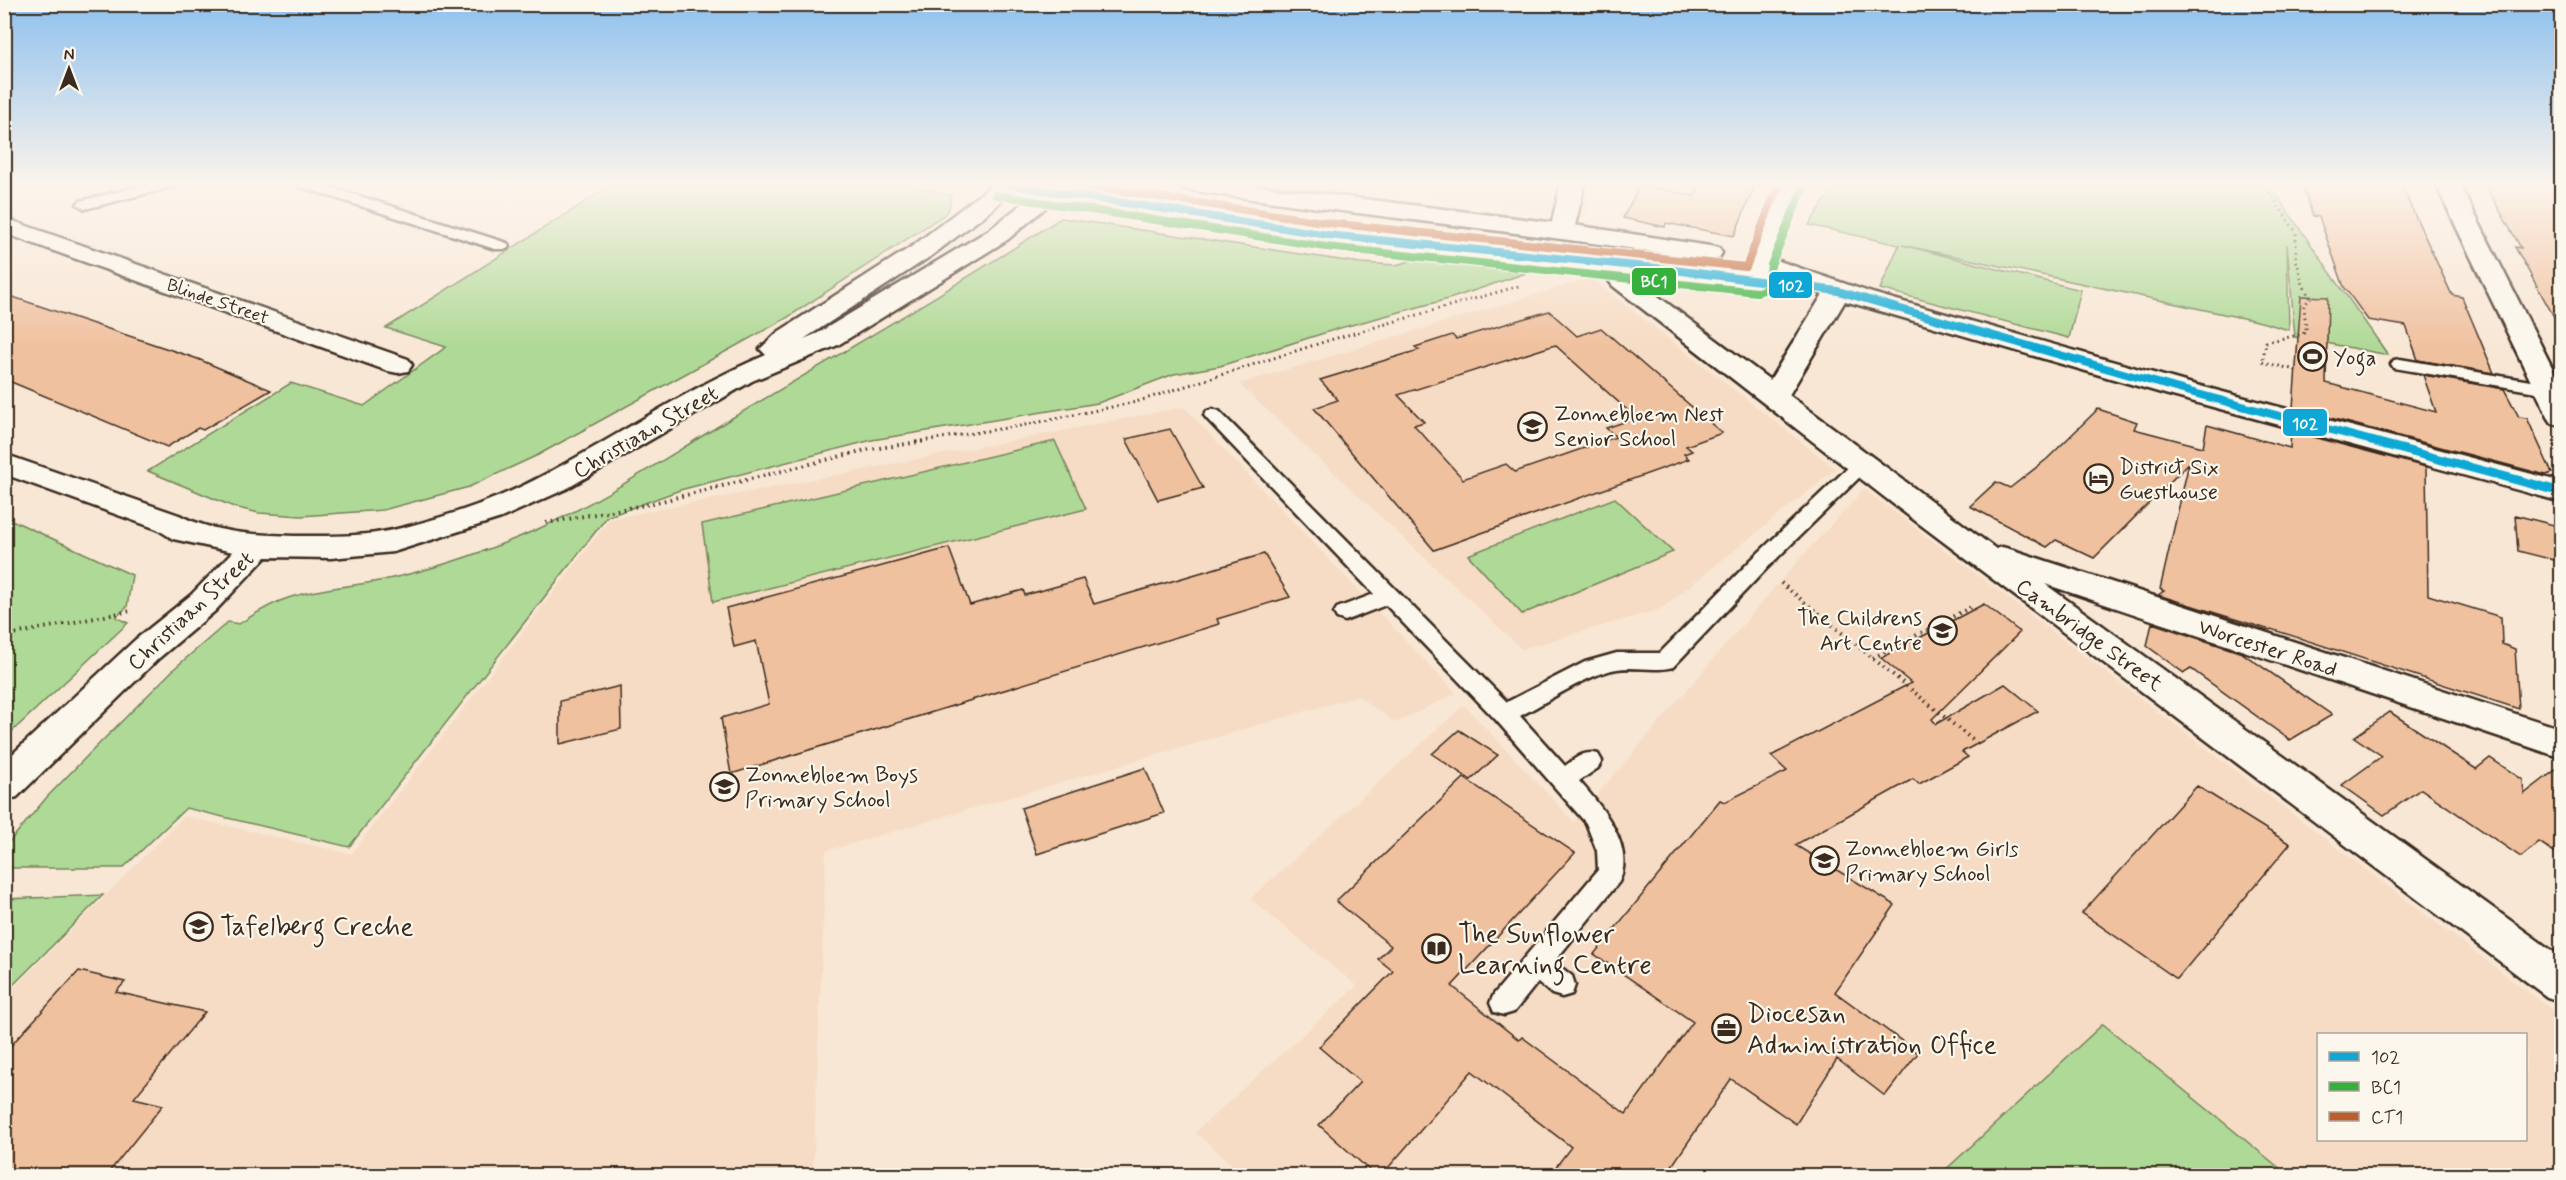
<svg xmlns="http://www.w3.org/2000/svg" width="2566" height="1180" font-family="Mynerve,sans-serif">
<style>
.built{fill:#f6dcc5;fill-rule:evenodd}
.green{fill:#afd996;stroke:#75825a;stroke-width:1.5}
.building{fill:#f0c19f;stroke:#3b2a1e;stroke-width:1.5;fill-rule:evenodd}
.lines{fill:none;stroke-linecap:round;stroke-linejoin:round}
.lane-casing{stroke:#3b2a1e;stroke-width:5}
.street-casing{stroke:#3b2a1e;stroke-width:5}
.secondary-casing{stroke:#3b2a1e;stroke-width:5}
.path-far1{stroke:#3b2a1e;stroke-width:3;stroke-dasharray:1.5 4;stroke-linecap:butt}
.path{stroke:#3b2a1e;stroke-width:4;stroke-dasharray:1.5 4.5;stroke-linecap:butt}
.lane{fill:#fbf7ec;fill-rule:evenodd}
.street{fill:#fbf7ec;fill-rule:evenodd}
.secondary{fill:#fbf7ec;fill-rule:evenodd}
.bus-1-far1-casing{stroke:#fbf7ec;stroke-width:11}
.bus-1-casing{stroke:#fbf7ec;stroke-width:14}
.bus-2-casing{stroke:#fbf7ec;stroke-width:11}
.bus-3-casing{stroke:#fbf7ec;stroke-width:11}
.bus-1-far1{stroke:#0fa8d6;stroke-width:8}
.bus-1{stroke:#0fa8d6;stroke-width:9}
.bus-2{stroke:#36b13e;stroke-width:8}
.bus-3{stroke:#bd5e2f;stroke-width:8}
.labels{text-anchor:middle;stroke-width:4.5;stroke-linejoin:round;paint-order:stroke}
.far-street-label{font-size:18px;fill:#3b2a1e;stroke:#fbf7ec}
.poi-label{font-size:22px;fill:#3b2a1e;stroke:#fbf7ec;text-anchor:start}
.street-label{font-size:22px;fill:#3b2a1e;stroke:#fbf7ec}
.near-poi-label{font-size:27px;fill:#3b2a1e;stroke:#fbf7ec;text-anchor:start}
.line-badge{stroke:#fbf7ec;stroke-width:2}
.badge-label{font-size:16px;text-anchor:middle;font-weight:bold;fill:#fff}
</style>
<rect width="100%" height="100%" fill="#f8e7d5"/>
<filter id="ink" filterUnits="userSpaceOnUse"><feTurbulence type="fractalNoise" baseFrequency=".0167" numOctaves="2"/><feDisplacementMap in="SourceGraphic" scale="12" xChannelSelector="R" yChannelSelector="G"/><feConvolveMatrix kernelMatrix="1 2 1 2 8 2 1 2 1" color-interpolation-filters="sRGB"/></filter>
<g filter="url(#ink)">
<!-- built -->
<path class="built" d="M1365,183h227l-6,33 -207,-24z
M1591,278l245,191 -175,140 -139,40 -283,-265z
M1184,407l272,286 -60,30 -38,-27 -532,155 -13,324 -808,1v-179l179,-181 167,38 259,-335z
M1864,489l697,528v158l-1316,1 -50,-44 162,-146 -107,-87 214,-194 110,117 206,-241zM2318,1034h208v106h-208z"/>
<!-- green -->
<path class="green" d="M615,183h282l54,12c-1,13 -1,16 -12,23l-154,101 -247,136 -69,32 -86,23 -82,6 -42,-3 -25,-6 -86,-36 143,-88 73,23 82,-59 -60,-19z
M1836,183h432l120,172 -93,-18 -8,-93 2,86 -28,-8 -359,-77 179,45 -12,48 -189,-49 19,-44 -90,-20z
M1061,218l299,45 36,2 18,-5 112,13 -74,25 -112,30 -120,38 -46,8 -76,29 -226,37 -192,50 -73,27 -258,330 -163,-39 -63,60h-118v-21l42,-50 43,-44 86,-86 52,-45 11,2c15,-10 31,-20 49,-26 32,-11 67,-11 100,-19 51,-11 102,-29 150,-50 67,-30 130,-73 194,-111 110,-65 221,-130 329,-200z
M1055,441l31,68 -373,93 -11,-78z
M1615,498l58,54 -151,62 -54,-59z
M5,517l127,58 -5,32 -11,10 12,6 -123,115z
M103,895l-98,98v-94z
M2103,1024l185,151h-348z"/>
<!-- building -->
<path class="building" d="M1701,183h55l-22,53 -68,-13 -1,4 -42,-9 17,-33 55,11z
M2301,183h99l52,112 10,2 32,76 -76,-13 -12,-34 -38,-6 -24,-33 -25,-70 -6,-1z
M2484,183h78v148l-47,-84 6,1z
M4,294l194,65 73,31 -68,40 -5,-2 -31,19 -163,-68z
M2301,296l27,1 -2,86 110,29 -13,-37 81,14 15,28 8,1 25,55 -6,2 -253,-67z
M1549,311l28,25 24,-8 121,105 -36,13 6,5 -8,3 5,5 -255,91 -120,-142 24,-8 -18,-20 99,-30 -4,-3 37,-12 4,4zM1555,345l81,73 -30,10 10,9 -101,35 -9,-8 -43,15 -49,-54 10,-3 -26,-27z
M2098,409l39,13 -3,7 69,18 4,-22 83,23 1,-17 135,36 2,128 73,22 1,27 13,5 4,60 -248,-80 -1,1 -112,-35 6,-4 -4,-2 29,-126 -95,95 -38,-18 -9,7 -77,-41 26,-24 14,6 37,-29z
M1170,429l33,59 -45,12 -32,-61z
M2515,515l39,10 4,36 -40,-10z
M949,548l21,57 53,-15 2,5 58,-16 11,25 170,-50 26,43 -73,22 2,5 -488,150 -10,-56 48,-14 -13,-63 -22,6 -8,-39z
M1984,604l36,28 -88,87 4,5 69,-40 33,27 -76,41 6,5 -49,27 -6,-5 -118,66 100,60 -60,87 83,61 -33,43 -48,-37 -41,65 -65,-45 -66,97h-116l22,-29 -99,-76 -91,105h-5l-57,-51 41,-43 -41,-35 74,-76 -15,-12 13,-13 -55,-45 128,-123 111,75 -123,133 67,54 3,-3 104,77 67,-92 -99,-68 126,-154 5,2 62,-31 -16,-15 140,-73 -30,-25z
M2152,623l90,30 90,62 -42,25 -99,-71 -7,4 -37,-27z
M620,686l1,43 -61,15v-43z
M2390,712l86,57 14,-11 33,22 1,14 38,-29v92l-23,-15 -18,15 -100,-68 -37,26 -42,-30 40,-29 -28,-19z
M1459,730l39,25 -27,25 -39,-26z
M1145,768l19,45 -127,41 -16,-46z
M2197,786l93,58 -113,135 -95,-66z
M79,971l46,11 -9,10 89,20 -71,86 29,7 -57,71h-102v-123z"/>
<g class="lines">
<defs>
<path id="lane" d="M153,183h25l-2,3 -91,23 -8,-5 3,-3z
M296,183h22l189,60 2,3 -2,3h-12l-197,-63z
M2400,359l148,25 6,1 3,4 -3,4 -6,1 -154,-26 -3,-4 3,-4z
M1213,409l6,2 288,291 78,-40 32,-9h43l92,-94 103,-98 7,-2 7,2 3,4 -106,104 -93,98c-18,5 -38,-1 -56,2 -27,4 -72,34 -97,47l45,50c11,-8 19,-16 33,-12l4,7 -4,7 -19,13c22,25 57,65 40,101l-65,80 18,14 3,9 -3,9 -10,3 -10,-3 -14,-12 -24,30 -10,3 -10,-3 -4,-9 4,-9 104,-124 -1,-19 -11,-28 -90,-103 -110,-115 -41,16 -8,-3 -3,-5 3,-5 37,-14 -167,-175 -3,-4 3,-4z"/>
<path id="street" d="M995,183h26l-32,29 -58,44 -127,83 14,-6 171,-103 60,-47h26l-68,57 -169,105 -86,36 -186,108 -65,29 -108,34 -62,6 -65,-1 -51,54 -56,47 -142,139 -13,4v-39l131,-122 56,-45 42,-43 -60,-13 -16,-10 -153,-55v-20l175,61c33,18 78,20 115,21 32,0 68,1 99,-6 52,-12 107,-31 153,-56 74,-39 143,-87 220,-119l-6,-6 18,-17 136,-87z
M1561,183h24l-11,47 -3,5 -9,2 -9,-2 -3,-5z
M2435,183h24l103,204v39l-10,-3 -4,-6z
M4,218l404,141 4,6 -4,6 -10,2 -10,-2 -384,-138z
M1759,254l113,39 313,89 377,100v20l-397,-108 -320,-93 -56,94 207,154 6,-2 11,3 549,179v29l-517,-174 517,374v44l-15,-5 -646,-487 -288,-224 -4,-5 4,-5 9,-3 9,3 139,104 53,-86 -73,-27 -4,-5 4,-5z"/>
<path id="secondary" d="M986,183h54l288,45 417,43 1,-9 34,-79h24l-32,79 -2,18 -4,5 -9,3 -429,-46 -330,-52 -8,-2z
M1177,183h59l344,43 130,20 9,2 3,5 -3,5 -9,2c-173,-27 -348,-44 -521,-70l-8,-2z"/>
</defs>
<!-- lane casing -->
<use href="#lane" class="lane-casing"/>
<!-- street casing -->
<use href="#street" class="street-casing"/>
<!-- secondary casing -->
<use href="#secondary" class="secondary-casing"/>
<!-- path-far1 -->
<path class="path-far1" d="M2263,183l33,49v27l7,26 7,13 -6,8 2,24 -3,4 -37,8 -4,20 34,8
M916,442l109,-17 111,-23 194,-62 189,-54"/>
<!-- path -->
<path class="path" d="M546,523l104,-19 216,-54 60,-9
M1781,583l199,163
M4,636l126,-25
M1873,658l98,-51"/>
<!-- lane -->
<use href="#lane" class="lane"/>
<!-- street -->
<use href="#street" class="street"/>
<!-- secondary -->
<use href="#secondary" class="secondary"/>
<defs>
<path id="bus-1-far1" d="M998,183l330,52 338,34 172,22 337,97 201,54"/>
<path id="bus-1" d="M2371,441l191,51"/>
<path id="bus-2" d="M996,195l330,52 431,45 7,-2 4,-5 3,-20 32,-77"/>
<path id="bus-3" d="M1070,183l260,40 416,44 33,-84"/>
</defs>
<!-- bus-1-far1 casing -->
<use href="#bus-1-far1" class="bus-1-far1-casing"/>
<!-- bus-1 casing -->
<use href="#bus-1" class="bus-1-casing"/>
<!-- bus-2 casing -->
<use href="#bus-2" class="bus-2-casing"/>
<!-- bus-3 casing -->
<use href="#bus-3" class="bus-3-casing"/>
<!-- bus-1-far1 -->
<use href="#bus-1-far1" class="bus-1-far1"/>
<!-- bus-1 -->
<use href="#bus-1" class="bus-1"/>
<!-- bus-2 -->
<use href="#bus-2" class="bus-2"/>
<!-- bus-3 -->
<use href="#bus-3" class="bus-3"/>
</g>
</g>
<!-- sky -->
<linearGradient id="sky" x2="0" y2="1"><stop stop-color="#8fc1ee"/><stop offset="0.53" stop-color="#fcf4ec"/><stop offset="1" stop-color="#fcf4ec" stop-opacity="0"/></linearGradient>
<rect width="2566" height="348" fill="url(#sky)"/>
<!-- icons -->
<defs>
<symbol id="stadium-ring" viewBox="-11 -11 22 22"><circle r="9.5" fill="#fbf7ec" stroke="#3b2a1e" stroke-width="1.5"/><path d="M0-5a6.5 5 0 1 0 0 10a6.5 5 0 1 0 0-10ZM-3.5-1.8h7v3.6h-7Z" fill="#3b2a1e"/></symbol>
<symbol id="school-ring" viewBox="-11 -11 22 22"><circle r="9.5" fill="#fbf7ec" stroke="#3b2a1e" stroke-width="1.5"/><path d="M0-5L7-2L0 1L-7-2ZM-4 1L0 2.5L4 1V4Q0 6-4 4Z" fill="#3b2a1e"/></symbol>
<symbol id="hotel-ring" viewBox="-11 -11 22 22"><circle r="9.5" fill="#fbf7ec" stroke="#3b2a1e" stroke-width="1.5"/><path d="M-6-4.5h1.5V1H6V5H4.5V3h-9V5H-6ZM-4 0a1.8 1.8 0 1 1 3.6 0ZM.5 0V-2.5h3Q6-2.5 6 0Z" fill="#3b2a1e"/></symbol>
<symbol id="library-ring" viewBox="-11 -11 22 22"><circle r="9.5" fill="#fbf7ec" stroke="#3b2a1e" stroke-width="1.5"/><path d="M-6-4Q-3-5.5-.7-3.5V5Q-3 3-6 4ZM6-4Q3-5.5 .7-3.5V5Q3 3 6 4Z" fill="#3b2a1e"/></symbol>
<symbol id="office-ring" viewBox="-11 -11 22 22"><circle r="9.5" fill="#fbf7ec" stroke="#3b2a1e" stroke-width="1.5"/><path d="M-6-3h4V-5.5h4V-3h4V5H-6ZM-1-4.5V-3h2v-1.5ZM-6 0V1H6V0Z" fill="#3b2a1e"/></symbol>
</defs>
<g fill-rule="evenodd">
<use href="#stadium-ring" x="2296" y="340" width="33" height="33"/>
<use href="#school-ring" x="1516" y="410" width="33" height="33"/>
<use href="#hotel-ring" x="2082" y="462" width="33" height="33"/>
<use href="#school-ring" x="1926" y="614" width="33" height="33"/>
<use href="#school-ring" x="708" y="770" width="33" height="33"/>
<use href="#school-ring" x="1808" y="844" width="33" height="33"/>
<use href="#school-ring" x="182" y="910" width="33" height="33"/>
<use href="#library-ring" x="1420" y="932" width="33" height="33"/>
<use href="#office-ring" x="1710" y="1012" width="33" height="33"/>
</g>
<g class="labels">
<!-- far-street labels -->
<g class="far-street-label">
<text transform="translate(218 301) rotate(19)" y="6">Blinde Street</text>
</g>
<!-- poi labels -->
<g class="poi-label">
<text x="2333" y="365">Yoga</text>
<text x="1554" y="421">Zonnebloem Nest<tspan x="1554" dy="25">Senior School</tspan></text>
<text x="2119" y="474">District Six<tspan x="2119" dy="25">Guesthouse</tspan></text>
<text x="1922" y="625" text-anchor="end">The Childrens<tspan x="1922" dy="25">Art Centre</tspan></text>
<text x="745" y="782">Zonnebloem Boys<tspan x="745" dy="25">Primary School</tspan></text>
<text x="1845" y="856">Zonnebloem Girls<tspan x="1845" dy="25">Primary School</tspan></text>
</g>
<!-- street labels -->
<g class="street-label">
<text transform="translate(645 431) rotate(-30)" y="8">Christiaan Street</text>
<text transform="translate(190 610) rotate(-43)" y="8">Christiaan Street</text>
<text transform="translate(2090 634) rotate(36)" y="8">Cambridge Street</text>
<text transform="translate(2268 647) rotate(18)" y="8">Worcester Road</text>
</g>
<!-- near-poi labels -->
<g class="near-poi-label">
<text x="220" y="935">Tafelberg Creche</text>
<text x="1458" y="942">The Sunflower<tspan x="1458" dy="31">Learning Centre</tspan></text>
<text x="1747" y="1022">Diocesan<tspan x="1747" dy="31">Administration Office</tspan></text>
</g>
</g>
<g class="line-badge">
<rect x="1631" y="267" width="46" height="29" rx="6" fill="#36b13e"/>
<rect x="1768" y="271" width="45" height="28" rx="6" fill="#0fa8d6"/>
<rect x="2282" y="408" width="46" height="29" rx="6" fill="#0fa8d6"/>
</g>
<g class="badge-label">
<text x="1654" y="287">BC1</text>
<text x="1791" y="291">102</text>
<text x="2305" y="429">102</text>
</g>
<!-- margin -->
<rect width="2566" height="1180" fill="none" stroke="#fbf7ec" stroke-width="24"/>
<rect x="12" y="12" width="2542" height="1156" fill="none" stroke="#3b2a1e" stroke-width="2" filter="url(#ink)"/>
<!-- legend -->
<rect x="2317" y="1033" width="210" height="108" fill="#fbf7ec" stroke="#aea59a" stroke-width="1.5"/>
<rect x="2329" y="1052" width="30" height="9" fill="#0fa8d6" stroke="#aea59a" stroke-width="1.5"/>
<text x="2371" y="1063" font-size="18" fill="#3b2a1e">102</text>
<rect x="2329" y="1082" width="30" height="9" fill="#36b13e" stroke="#aea59a" stroke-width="1.5"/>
<text x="2371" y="1093" font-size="18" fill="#3b2a1e">BC1</text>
<rect x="2329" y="1112" width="30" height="9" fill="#bd5e2f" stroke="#aea59a" stroke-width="1.5"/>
<text x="2371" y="1123" font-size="18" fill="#3b2a1e">CT1</text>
<!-- north arrow -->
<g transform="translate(69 69)" stroke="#fbf7ec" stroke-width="4.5" paint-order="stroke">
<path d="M0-4.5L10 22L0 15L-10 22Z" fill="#3b2a1e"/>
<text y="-9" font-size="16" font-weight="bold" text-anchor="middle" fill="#3b2a1e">N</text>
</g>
</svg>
